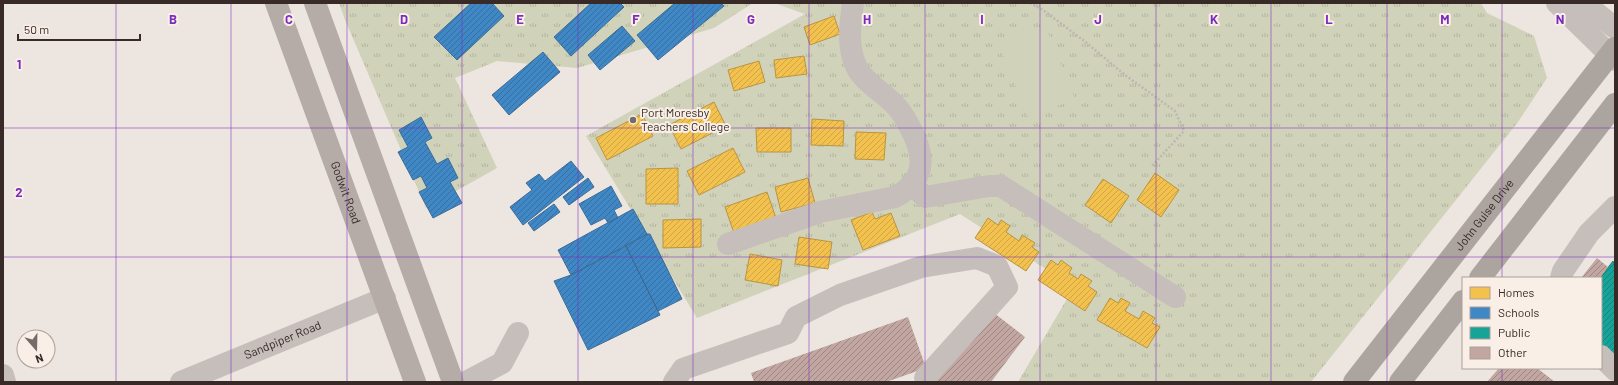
<svg xmlns="http://www.w3.org/2000/svg" width="1618" height="385" font-family="Barlow,sans-serif">
<style>
.grass{fill:url(#grass-tufts)}
.park{fill:#d1d2ba}
.homes{fill:url(#homes-hatch);stroke:#ba9442}
.schools{fill:url(#schools-hatch);stroke:#3d6c96}
.public{fill:url(#public-hatch);stroke:#217f76}
.building{fill:url(#building-hatch)}
.lines{fill:none;stroke-linecap:round;stroke-linejoin:round}
.path{stroke:#bfb6b2;stroke-width:2.5;stroke-dasharray:2 2;stroke-linecap:butt}
.minor{stroke:#c6beba;stroke-width:22}
.major{stroke:#b5aca8;stroke-width:22}
.highway{stroke:#aca49f;stroke-width:22}
.grid{fill:none;stroke:#7b2cbf;stroke-width:1;stroke-opacity:0.55}
.poi-dot{fill:#776b68;stroke:#faefe7;stroke-width:1.5}
.labels{text-anchor:middle;stroke-width:4;stroke-linejoin:round;paint-order:stroke}
.poi-label{font-size:12px;fill:#372a27;stroke:#faefe7;text-anchor:start}
.street-label{font-size:12px;fill:#372a27;stroke:#faefe7}
.grid-label{font-size:13px;text-anchor:middle;font-weight:bold;fill:#7b2cbf;stroke:#faefe7;stroke-width:4;stroke-linejoin:round;paint-order:stroke}
</style>
<defs>
<pattern id="grass-tufts" width="24" height="20" patternUnits="userSpaceOnUse"><rect width="24" height="20" fill="#d1d2ba"/><path d="M3 7l-1-3M5 7V3M7 7l1-3M15 17l-1-3M17 17v-4M19 17l1-3" fill="none" stroke="#b4b4a0"/></pattern>
<pattern id="homes-hatch" width="6" height="6" patternUnits="userSpaceOnUse"><rect width="6" height="6" fill="#f2c14e"/><path d="M-1 1l2-2M0 6l6-6M5 7l2-2" fill="none" stroke="#d0a644"/></pattern>
<pattern id="schools-hatch" width="6" height="6" patternUnits="userSpaceOnUse"><rect width="6" height="6" fill="#3f88c5"/><path d="M-1 1l2-2M0 6l6-6M5 7l2-2" fill="none" stroke="#366fa0"/></pattern>
<pattern id="public-hatch" width="6" height="6" patternUnits="userSpaceOnUse"><rect width="6" height="6" fill="#17a398"/><path d="M-1 1l2-2M0 6l6-6M5 7l2-2" fill="none" stroke="#16857c"/></pattern>
<pattern id="building-hatch" width="6" height="6" patternUnits="userSpaceOnUse"><rect width="6" height="6" fill="#c1a6a1"/><path d="M-1 1l2-2M0 6l6-6M5 7l2-2" fill="none" stroke="#9e8783"/></pattern>
</defs>
<rect width="100%" height="100%" fill="#ede5e0"/>
<!-- grass -->
<path class="grass" d="M339,3h414l-39,25 -137,40 -80,-7 -42,17 42,90 -71,40 -81,-188z
M774,3h707l6,10 47,23 13,42 -29,44 -207,260h-293l56,-95 -114,-73 -263,104 -111,-182 219,-122z"/>
<!-- park -->
<path class="park" d="M1045,25l30,74 -47,18 -30,-74z"/>
<!-- homes -->
<path class="homes" d="M834,16l6,18 -30,11 -6,-18z
M804,56l3,18 -31,4 -2,-18z
M759,61l6,21 -31,9 -6,-21z
M714,102l12,24 -45,23 -12,-24z
M642,114l11,22 -46,24 -11,-22z
M812,119l32,2 -1,25 -32,-1z
M756,128h35v24h-34z
M856,132l30,1 -2,27 -29,-1z
M733,148l12,24 -46,23 -12,-24z
M678,168v36h-32v-35z
M1155,173l24,17 -18,27 -24,-17z
M808,178l7,25 -34,9 -6,-25z
M1103,179l26,17 -18,27 -26,-18z
M767,192l9,26 -42,15 -9,-26z
M872,212l3,7 16,-6 9,23 -37,14 -12,-30z
M988,218l10,7 3,-5 9,6 -4,6 13,9 3,-6 13,8 -3,4 7,5 -13,19 -51,-33z
M701,219v28l-38,1v-28z
M799,237l33,5 -4,27 -33,-5z
M750,254l32,6 -4,26 -33,-6z
M1051,260l7,5 3,-5 11,8 -3,5 9,6 3,-5 11,7 -4,5 9,6 -12,19 -47,-31z
M1110,298l8,5 3,-5 9,5 -5,8 14,8 4,-8 12,7 -3,5 8,4 -13,21 -50,-28z"/>
<!-- schools -->
<path class="schools" d="M471,3h21l12,13 -47,44 -23,-23z
M591,3h29l4,4 -53,49 -17,-19z
M675,3h46l3,3 -66,54 -21,-25z
M622,26l13,15 -35,29 -12,-15z
M543,52l17,20 -51,43 -17,-20z
M421,117l11,21 -7,4 12,22 11,-6 10,20 -8,4 12,21 -29,15 -14,-26 8,-4 -6,-12 -8,4 -15,-28 10,-5 -9,-17z
M571,161l13,16 -61,48 -13,-18 22,-17 -6,-7 13,-9 6,7z
M588,178l6,9 -25,18 -6,-8z
M611,186l11,20 -8,4 4,8 -10,5 -3,-5 -14,7 -12,-21z
M554,204l6,8 -26,19 -6,-8z
M633,209l14,25 -76,41 -13,-25z
M647,234h3l32,65 -24,12 -32,-65z
M626,246l34,69 -72,35 -34,-69 17,-6z"/>
<!-- public -->
<path class="public" d="M1613,261l2,6v90l-14,-5 -1,-74z"/>
<!-- building -->
<path class="building" d="M1597,258l11,9 -8,11h-19z
M990,310l35,27 -34,45h-56z
M908,317l18,51 -40,14h-132l-3,-9z
M1499,368h38l18,14h-68z"/>
<g class="lines">
<!-- path -->
<path class="path" d="M1030,3l13,7 40,30 42,35 50,36 9,20 -33,36"/>
<!-- minor -->
<g class="minor">
<path d="M1557,3l58,57"/>
<path d="M1584,3l31,25"/>
<path d="M911,184l14,13 64,-11h12l174,111"/>
<path d="M728,244l92,-32 75,-15c35,-18 29,-46 12,-75 -3,-5 -6,-11 -10,-15 -12,-14 -33,-24 -41,-41 -9,-20 -6,-41 -3,-63"/>
<path d="M1561,278l2,-7 26,-38 26,-26"/>
<path d="M1601,356l14,14"/>
<path d="M3,375l2,7"/>
<path id="s1" d="M181,382l204,-84"/>
<path d="M466,382l36,-19 16,-30"/>
<path d="M674,382l9,-13 105,-36 8,-16 44,-22 81,-28 56,-9 20,8 10,21 -82,91"/>
</g>
<!-- major -->
<g class="major">
<path id="s2" d="M276,3l139,379"/>
<path d="M315,3l138,379"/>
</g>
<!-- highway -->
<g class="highway">
<path d="M1480,278l135,-174"/>
<path id="s3" d="M1354,382l261,-334"/>
<path d="M1400,382l63,-81"/>
</g>
</g>
<!-- grid -->
<path class="grid" d="M116,3v379M231,3v379M347,3v379M462,3v379M578,3v379M693,3v379M809,3v379M925,3v379M1040,3v379M1156,3v379M1271,3v379M1387,3v379M1502,3v275M3,128h1612M3,257h1612M1502,368v14"/>
<!-- markers -->
<circle class="poi-dot" cx="633" cy="120" r="4"/>
<g class="labels">
<!-- poi labels -->
<g class="poi-label">
<text x="641" y="117">Port Moresby<tspan x="641" dy="14">Teachers College</tspan></text>
</g>
<!-- street labels -->
<g class="street-label">
<text dy="4" stroke="none"><textPath href="#s2" startOffset="202">Godwit Road</textPath></text>
<text dy="4" stroke="none"><textPath href="#s3" startOffset="212">John Guise Drive</textPath></text>
<text dy="4" stroke="none"><textPath href="#s1" startOffset="110">Sandpiper Road</textPath></text>
</g>
</g>
<g class="grid-label">
<text x="173" y="24">B</text>
<text x="289" y="24">C</text>
<text x="404" y="24">D</text>
<text x="520" y="24">E</text>
<text x="636" y="24">F</text>
<text x="751" y="24">G</text>
<text x="867" y="24">H</text>
<text x="982" y="24">I</text>
<text x="1098" y="24">J</text>
<text x="1214" y="24">K</text>
<text x="1329" y="24">L</text>
<text x="1445" y="24">M</text>
<text x="1560" y="24">N</text>
<text x="19" y="69">1</text>
<text x="19" y="197">2</text>
</g>
<!-- border -->
<rect width="1618" height="385" fill="none" stroke="#372a27" stroke-width="8"/>
<!-- legend -->
<rect x="1462" y="277" width="140" height="92" fill="#faefe7" stroke="#aca09a"/>
<rect x="1470" y="287" width="20" height="12" fill="#f2c14e" stroke="#aca09a"/>
<text x="1498" y="297" font-size="12" fill="#372a27">Homes</text>
<rect x="1470" y="307" width="20" height="12" fill="#3f88c5" stroke="#aca09a"/>
<text x="1498" y="317" font-size="12" fill="#372a27">Schools</text>
<rect x="1470" y="327" width="20" height="12" fill="#17a398" stroke="#aca09a"/>
<text x="1498" y="337" font-size="12" fill="#372a27">Public</text>
<rect x="1470" y="347" width="20" height="12" fill="#c1a6a1" stroke="#aca09a"/>
<text x="1498" y="357" font-size="12" fill="#372a27">Other</text>
<!-- north arrow -->
<g transform="translate(36 349) rotate(160)"><circle r="19" fill="#faefe7" stroke="#aca09a"/>
<path d="M0-3L7 15L0 10L-7 15Z" fill="#776b68"/>
<text y="-6" font-size="11" font-weight="bold" text-anchor="middle" fill="#372a27">N</text>
</g>
<!-- scale -->
<path d="M18 34v6h122v-6" fill="none" stroke="#372a27" stroke-width="2"/>
<text x="24" y="34" font-size="12" fill="#372a27" stroke="#faefe7" stroke-width="3" paint-order="stroke">50 m</text>
</svg>
